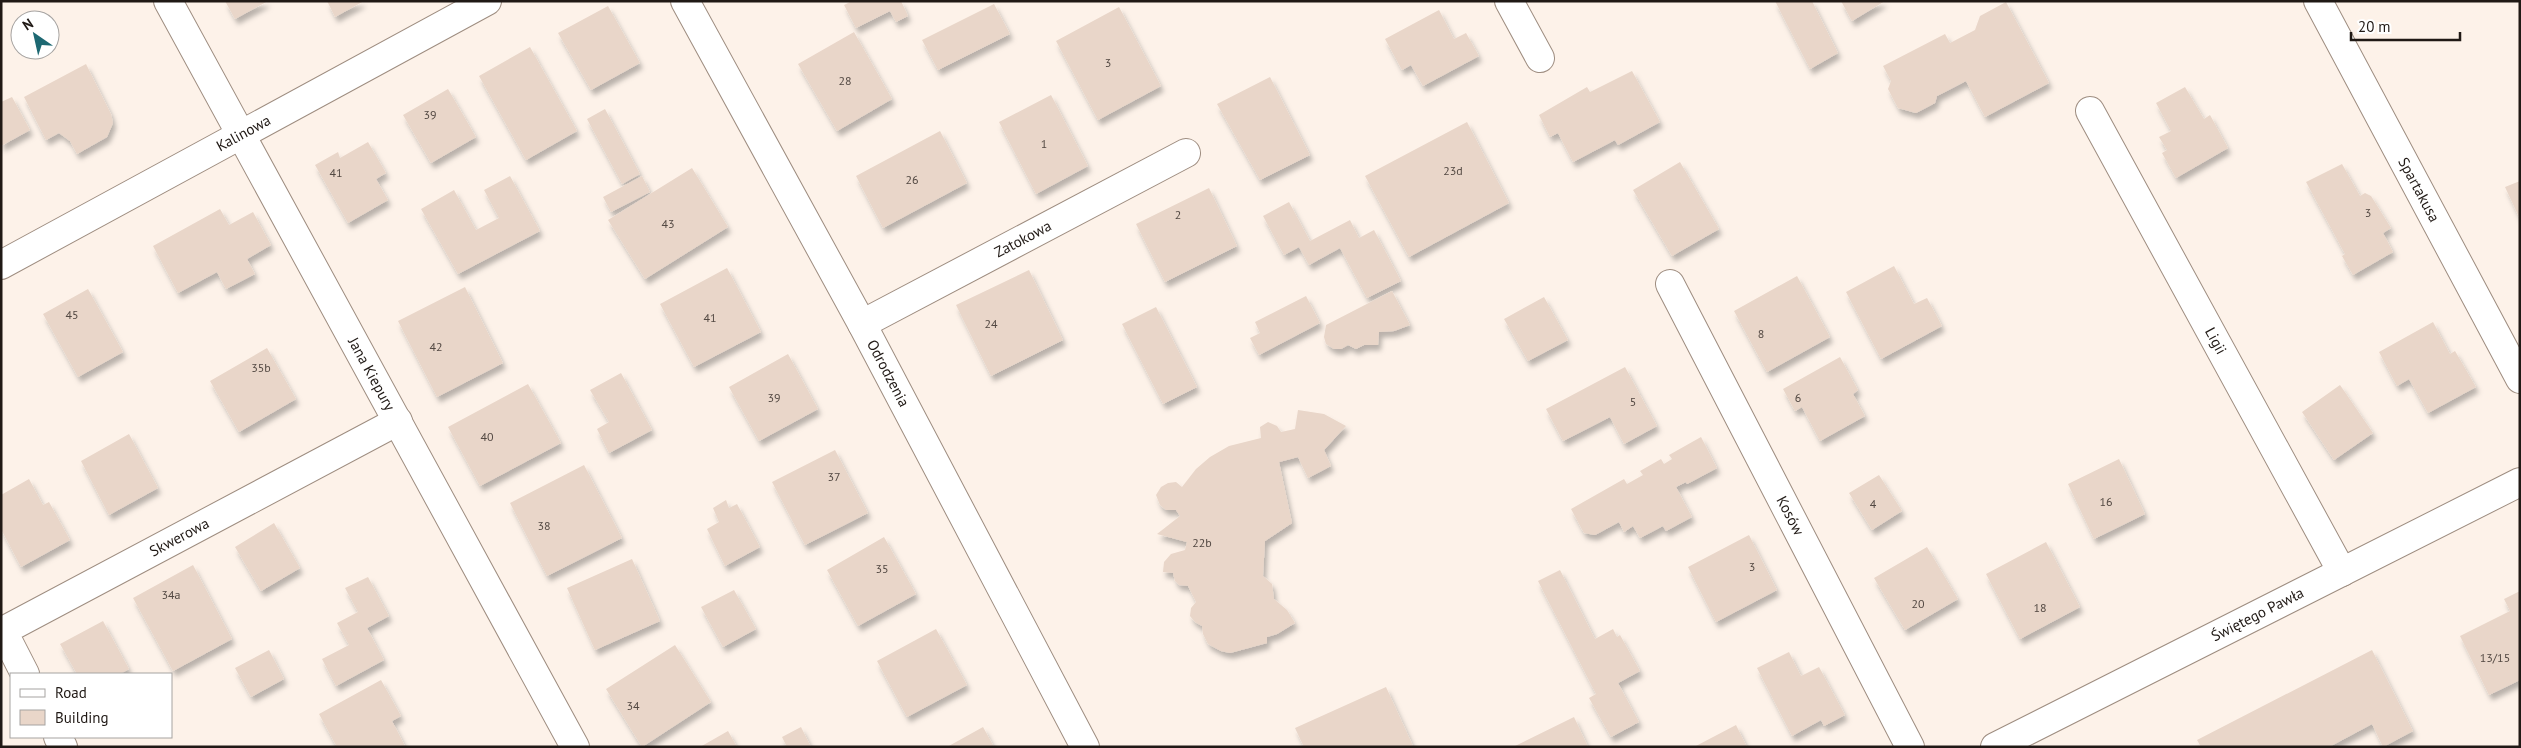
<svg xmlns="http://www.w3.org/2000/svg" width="2521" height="748" font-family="'PT Sans',sans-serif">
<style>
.building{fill:#e9d6c9;filter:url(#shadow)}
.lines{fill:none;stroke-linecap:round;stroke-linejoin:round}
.minor-casing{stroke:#9e8d80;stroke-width:30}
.minor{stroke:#fff;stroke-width:28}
.labels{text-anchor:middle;stroke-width:4.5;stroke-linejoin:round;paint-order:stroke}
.number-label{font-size:12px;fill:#524842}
.street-label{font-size:15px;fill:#201915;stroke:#fff}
</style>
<defs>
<filter id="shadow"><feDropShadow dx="3" dy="5.5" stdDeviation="2.5" flood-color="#0004"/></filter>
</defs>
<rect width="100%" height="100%" fill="#fdf2e9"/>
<!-- building -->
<path class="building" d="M225,1h43l-33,18z
M327,1h37l-29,16z
M852,1h49l7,15 -12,6 -6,-11 -34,17 -12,-23z
M1775,1h37l26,52 -28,16z
M1841,1h44l-33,20z
M2006,2l43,81 -64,34 -19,-36 -29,15 -2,7 -19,10 -18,-5 -10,-19 3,-8 -8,-15 62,-32 5,9 25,-13 5,-14z
M994,4l16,30 -72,36 -16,-30z
M608,6l32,57 -49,27 -33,-57z
M1119,7l42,79 -63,34 -42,-79z
M1439,10l15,29 12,-6 13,23 -56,30 -12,-21 -9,5 -17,-31z
M854,32l38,67 -55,32 -39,-67z
M530,47l47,84 -51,29 -47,-84z
M86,64l25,50 2,9 -6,14 -30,17 -7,-13 -11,-8 -13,7 -22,-43z
M1632,71l28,51 -42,23 -3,-5 -42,22 -15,-29 -8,4 -11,-22 48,-28 3,5z
M1270,77l40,78 -50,25 -43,-76z
M2185,87l19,32 6,-4 18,33 -52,30 -14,-25 5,-3 -8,-13 12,-6 -15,-28z
M448,89l28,48 -45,26 -28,-48z
M1051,95l37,71 -52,28 -37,-72z
M12,97l18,33 -29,16v-44z
M605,109l35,65 -18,10 -35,-65z
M1467,122l42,81 -100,54 -44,-81z
M940,131l27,52 -84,45 -27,-52z
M368,142l18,31 -10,6 12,21 -40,23 -33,-58 23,-13 2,6z
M1680,162l39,67 -47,27 -39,-66z
M2342,164l18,32 5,-3 6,3 20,32 -8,5 10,19 -40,23 -11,-19 3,-2 -39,-72z
M692,168l36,59 -83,52 -37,-59z
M510,176l30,55 -82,43 -37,-65 33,-19 22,40 23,-12 -15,-28z
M642,176l8,16 -39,20 -8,-15z
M2520,181v38l-15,-32z
M1209,188l28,58 -72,36 -29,-58z
M1289,202l21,39 40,-21 9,18 15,-8 27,51 -34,17 -27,-50 -31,17 -10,-18 -15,8 -21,-39z
M220,209l9,16 24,-13 18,33 -24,14 8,15 -29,15 -9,-17 -39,21 -25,-47z
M1894,266l20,38 13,-6 15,28 -61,33 -35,-67z
M727,268l34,64 -67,35 -34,-63z
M1029,270l34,70 -72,36 -35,-71z
M1797,276l33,61 -63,35 -33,-61z
M465,287l38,76 -66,34 -39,-76z
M88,289l35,63 -45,25 -35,-63z
M1392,291l18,34 -16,6 -15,1 -1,13h-14l-8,4 -8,-4 -7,4h-7l-8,-5 -2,-7 2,-12z
M1306,296l14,27 -61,32 -9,-17 10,-5 -5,-11z
M1544,297l24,43 -40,21 -24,-42z
M1156,307l41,80 -34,17 -41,-80z
M2433,322l17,32 5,-3 21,36 -48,26 -19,-34 -12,7 -18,-34z
M267,348l29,51 -57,33 -29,-51z
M788,354l30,55 -59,32 -30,-54z
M1840,357l18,33 -5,4 12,22 -45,25 -18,-34 -7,4 -12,-22z
M1625,367l32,59 -33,18 -14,-27 -47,24 -17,-32z
M621,373l31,57 -43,23 -12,-24 12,-7 -19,-32z
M528,384l33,59 -81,43 -32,-59z
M2340,385l33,48 -39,27 -32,-48z
M1298,410l26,4 22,12 -22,24 7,16 -23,12 -10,-21 -19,5 13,61 -27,18 -2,35 9,8 2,15 13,11 8,13 -18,11 -10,3v6l-37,10 -9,-2 -13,-7 -5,-10 -1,-8 -7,-4 -5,-6 1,-8 5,-6 -8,-16 -9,-1 -4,-4 -2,-8 -10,-1 1,-10 7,-8 14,-4 2,-8 -30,-8 23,-18 -4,-6h-10l-6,-5 -4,-10 5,-8 7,-4 8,-1 6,5 14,-18 14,-12 19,-11 32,-8 -1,-11 8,-5 9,4 4,6 14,-3z
M129,434l29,54 -49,27 -28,-54z
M1701,437l16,31 -30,16 -1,-2 -10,5 16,30 -26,14 -3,-5 -23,12 -7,-12 -9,6 -5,-10 -24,13 -11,-2 -13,-24 53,-30 3,5 16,-9 -3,-4 21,-12 3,5 8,-5 -3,-4z
M835,450l33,63 -63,32 -33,-63z
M2119,459l26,55 -51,25 -26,-55z
M584,465l38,73 -75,38 -37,-73z
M1879,475l23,36 -30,19 -23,-37z
M29,479l14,26 6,-3 21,38 -49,27 -20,-38v-34z
M726,500l3,8 8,-4 23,43 -35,19 -18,-37 12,-7 -6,-14z
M274,523l26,45 -39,23 -26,-44z
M1749,535l28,55 -61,32 -28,-55z
M884,537l32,57 -58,32 -31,-56z
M2046,542l34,65 -60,32 -34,-65z
M1927,547l31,52 -53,31 -31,-52z
M632,559l28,62 -65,29 -28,-62z
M193,565l39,74 -59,32 -40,-73z
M1560,570l35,69 18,-10 4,8 3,-2 20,36 -22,12 21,39 -28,15 -22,-39 7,-4 -58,-113z
M368,577l21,39 -22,12 17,32 -48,26 -14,-27 27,-14 -12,-22 21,-11 -13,-24z
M734,590l22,39 -33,18 -22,-40z
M2520,591v89l-31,15 -29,-59 50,-25 -6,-12z
M103,621l26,48 -9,5h-43l-17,-30z
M936,629l31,56 -60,32 -30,-56z
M675,645l36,57 -69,45 -36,-58z
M269,650l15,29 -33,18 -16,-29z
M2372,650l41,81 -30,16 -11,-23 -43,23h-128l-4,-7z
M1789,652l12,24 18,-9 26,48 -21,11 -3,-6 -29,16 -35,-68z
M381,680l20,36 -9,5 13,25 -68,1 -18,-33z
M1386,687l27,59 -109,1 -9,-19z
M1574,717l14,30h-75z
M1736,725l11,22h-53z
M801,727l10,20h-24l-5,-10z
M983,727l11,20h-47z
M728,731l9,16h-37z"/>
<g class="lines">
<defs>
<g id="minor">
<path id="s1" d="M168,1l407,746"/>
<path id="s2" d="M685,1l177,323 223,423"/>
<path d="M1509,1l31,57"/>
<path id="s3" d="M2318,1l202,378"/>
<path id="s4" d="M2090,111l252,461"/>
<path id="s5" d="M1,265l486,-264"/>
<path id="s6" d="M1670,284l240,463"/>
<path id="s7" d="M862,324l324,-171"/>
<path id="s8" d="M25,674l-22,-43 395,-210"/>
<path d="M58,737l5,10"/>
<path id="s9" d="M1995,747l525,-265"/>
</g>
</defs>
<!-- minor casing -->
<use href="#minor" class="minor-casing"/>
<!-- minor -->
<use href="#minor" class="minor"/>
</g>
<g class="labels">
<!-- number labels -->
<g class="number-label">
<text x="1108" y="67">3</text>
<text x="845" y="85">28</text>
<text x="430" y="119">39</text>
<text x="1044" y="148">1</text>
<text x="1453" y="175">23d</text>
<text x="336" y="177">41</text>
<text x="912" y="184">26</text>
<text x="2368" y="217">3</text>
<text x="1178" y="219">2</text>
<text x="668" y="228">43</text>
<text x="72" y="319">45</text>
<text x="710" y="322">41</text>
<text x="991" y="328">24</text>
<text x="1761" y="338">8</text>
<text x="436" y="351">42</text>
<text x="261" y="372">35b</text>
<text x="774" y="402">39</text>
<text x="1798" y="402">6</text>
<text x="1633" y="406">5</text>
<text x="487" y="441">40</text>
<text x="834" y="481">37</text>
<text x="2106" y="506">16</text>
<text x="1873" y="508">4</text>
<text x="544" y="530">38</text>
<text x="1202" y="547">22b</text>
<text x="1752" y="571">3</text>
<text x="882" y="573">35</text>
<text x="171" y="599">34a</text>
<text x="1918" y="608">20</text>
<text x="2040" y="612">18</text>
<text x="2495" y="662">13/15</text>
<text x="633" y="710">34</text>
</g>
<!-- street labels -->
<g class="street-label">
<text dy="5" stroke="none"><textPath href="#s5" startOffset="276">Kalinowa</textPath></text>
<text dy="5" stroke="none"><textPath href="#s3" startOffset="214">Spartakusa</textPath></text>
<text dy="5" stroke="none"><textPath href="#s7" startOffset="182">Zatokowa</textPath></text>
<text dy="5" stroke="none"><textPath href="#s4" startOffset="262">Ligii</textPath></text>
<text dy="5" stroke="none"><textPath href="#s2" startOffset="424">Odrodzenia</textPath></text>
<text dy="5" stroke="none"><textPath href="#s1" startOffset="425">Jana Kiepury</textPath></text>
<text dy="5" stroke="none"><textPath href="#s6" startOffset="261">Kosów</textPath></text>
<text dy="5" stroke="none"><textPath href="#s8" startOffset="248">Skwerowa</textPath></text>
<text dy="5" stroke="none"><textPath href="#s9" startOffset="294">Świętego Pawła</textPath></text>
</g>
</g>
<!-- border -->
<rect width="2521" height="748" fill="none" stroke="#201915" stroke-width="5"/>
<!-- legend -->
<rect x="10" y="673" width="162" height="65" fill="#ffffff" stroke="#a6a3a1"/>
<rect x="20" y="689" width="25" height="8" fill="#ffffff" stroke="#a6a3a1"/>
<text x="55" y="698" font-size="15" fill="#201915">Road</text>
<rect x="20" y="710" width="25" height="15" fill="#e9d6c9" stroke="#a6a3a1"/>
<text x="55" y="723" font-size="15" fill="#201915">Building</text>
<!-- north arrow -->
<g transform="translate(35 35) rotate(326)"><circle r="24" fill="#ffffff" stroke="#a6a3a1"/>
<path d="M0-4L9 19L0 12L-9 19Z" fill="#1d6872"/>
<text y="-8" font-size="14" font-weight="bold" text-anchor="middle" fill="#201915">N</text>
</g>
<!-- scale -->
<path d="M2351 32v8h109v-8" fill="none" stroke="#201915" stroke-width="2.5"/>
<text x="2358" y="32" font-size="15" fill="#201915" stroke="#ffffff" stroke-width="4" paint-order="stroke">20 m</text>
</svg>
